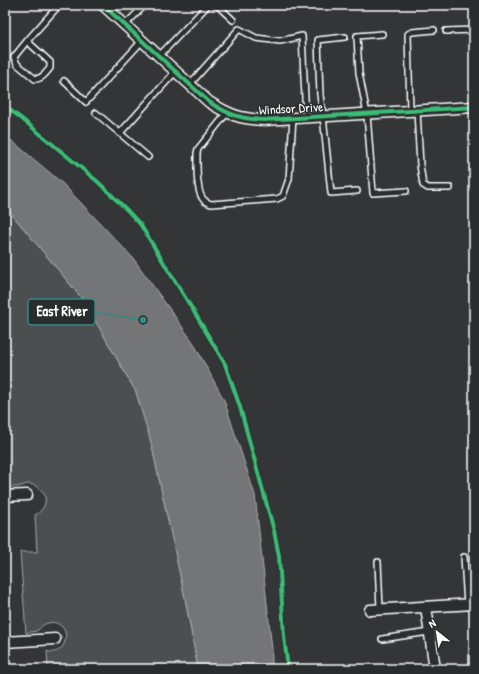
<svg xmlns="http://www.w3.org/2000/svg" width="479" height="674" font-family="'Patrick Hand',sans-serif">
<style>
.green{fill:#4c4f50;stroke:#a6a7a8}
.water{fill:#737576;stroke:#abacad}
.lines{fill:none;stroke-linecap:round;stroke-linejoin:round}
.service-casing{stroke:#fff;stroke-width:8}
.minor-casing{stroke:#fff;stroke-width:13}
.service{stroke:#2a2d2e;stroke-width:5}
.minor{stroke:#2a2d2e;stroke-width:10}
.cycleway-casing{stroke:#2a2d2e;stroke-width:6}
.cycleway{stroke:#3abd76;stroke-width:4}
.labels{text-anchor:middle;stroke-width:3;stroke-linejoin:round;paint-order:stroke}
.street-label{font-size:13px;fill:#fff;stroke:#2a2d2e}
.leader{fill:none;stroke:#338b84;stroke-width:1.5}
.callout-dot{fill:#338b84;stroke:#2a2d2e;stroke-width:1.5}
.callout{fill:#2a2d2e;stroke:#338b84;stroke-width:1.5}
.callout-label{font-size:14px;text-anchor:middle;font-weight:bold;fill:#fff}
</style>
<rect width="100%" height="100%" fill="#333536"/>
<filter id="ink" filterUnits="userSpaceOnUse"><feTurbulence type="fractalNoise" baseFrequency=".025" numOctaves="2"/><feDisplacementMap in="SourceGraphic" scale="8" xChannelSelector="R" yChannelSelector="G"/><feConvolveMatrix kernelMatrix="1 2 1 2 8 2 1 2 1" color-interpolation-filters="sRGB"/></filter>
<g filter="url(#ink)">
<!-- green -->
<path class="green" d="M5,206l79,95 52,91 15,50 34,156 13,71h-150l-1,-18c17,7 26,-20 11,-27 -4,-3 -11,-1 -15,1 -2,2 -4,5 -7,6 -3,1 -7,1 -10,2l-6,-81h17l-2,-37c4,-2 7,-5 9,-9 5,-11 -5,-22 -16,-22 -4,1 -7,2 -10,3 -4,0 -9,0 -13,0z"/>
<!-- water -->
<path class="water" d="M5,135l57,48 71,75 60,84 31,58 31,95 17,154v20h-74l-13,-71 -34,-156 -15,-50 -52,-91 -79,-95z"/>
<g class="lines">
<defs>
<path id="service" d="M217,5l16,15
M125,25l20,-20
M446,31l28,-1
M382,34l-25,2 2,37 8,41 6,79 33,-2
M345,37l-27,3 2,55 3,21 8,77 26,-2
M27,41l23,21v6c-4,5 -8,11 -15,11l-18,-15 -3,-7 13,-16 32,-36
M159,56l49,-51
M64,81l22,21 56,-61
M190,84l49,-55 17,9 24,3 22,-5 4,82
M410,111l-2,-77 4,-2 22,-2
M417,111l3,54 3,20 5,3h22
M96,113l52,44
M227,113l-29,36 -1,4c0,11 -1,38 6,46 2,3 5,4 8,5l66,-5 6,-3 6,-17 4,-61
M120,133l56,-62
M464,557l3,48
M378,562l2,47
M382,639l47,-7"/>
<path id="minor" d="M103,5l106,97c20,13 32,17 55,18l210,-13
M5,496l22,-1
M426,607l9,62
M370,610l104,-6
M5,642l50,-3"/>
</defs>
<!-- service casing -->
<use href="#service" class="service-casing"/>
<!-- minor casing -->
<use href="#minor" class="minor-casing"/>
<!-- service -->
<use href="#service" class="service"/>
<!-- minor -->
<use href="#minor" class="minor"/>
<defs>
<path id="cycleway" d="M103,5l106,97c20,13 32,17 55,18l210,-13
M5,106l17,13 75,62 30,29 13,14 59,96 26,44 15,43 34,124 5,25 5,80 4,33"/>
</defs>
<!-- cycleway casing -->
<use href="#cycleway" class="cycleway-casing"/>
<!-- cycleway -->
<use href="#cycleway" class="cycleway"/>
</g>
</g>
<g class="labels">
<!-- street labels -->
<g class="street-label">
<text transform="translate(291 108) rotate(-3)" y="5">Windsor Drive</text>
</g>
</g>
<!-- callouts -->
<path class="leader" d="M143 320L95 312"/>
<circle class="callout-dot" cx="143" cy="320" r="4"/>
<rect class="callout" x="28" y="299" width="67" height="26" rx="4"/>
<g class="callout-label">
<text x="62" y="316">East River</text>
</g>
<!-- margin -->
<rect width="479" height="674" fill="none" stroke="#2a2d2e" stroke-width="20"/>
<rect x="10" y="10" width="459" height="654" fill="none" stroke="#fff" stroke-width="1.5" filter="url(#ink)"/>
<!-- north arrow -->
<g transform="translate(437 632) rotate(330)" stroke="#2a2d2e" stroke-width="3" paint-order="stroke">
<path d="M0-3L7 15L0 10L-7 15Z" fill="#ffffff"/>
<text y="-6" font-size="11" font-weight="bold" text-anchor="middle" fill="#ffffff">N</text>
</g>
</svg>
